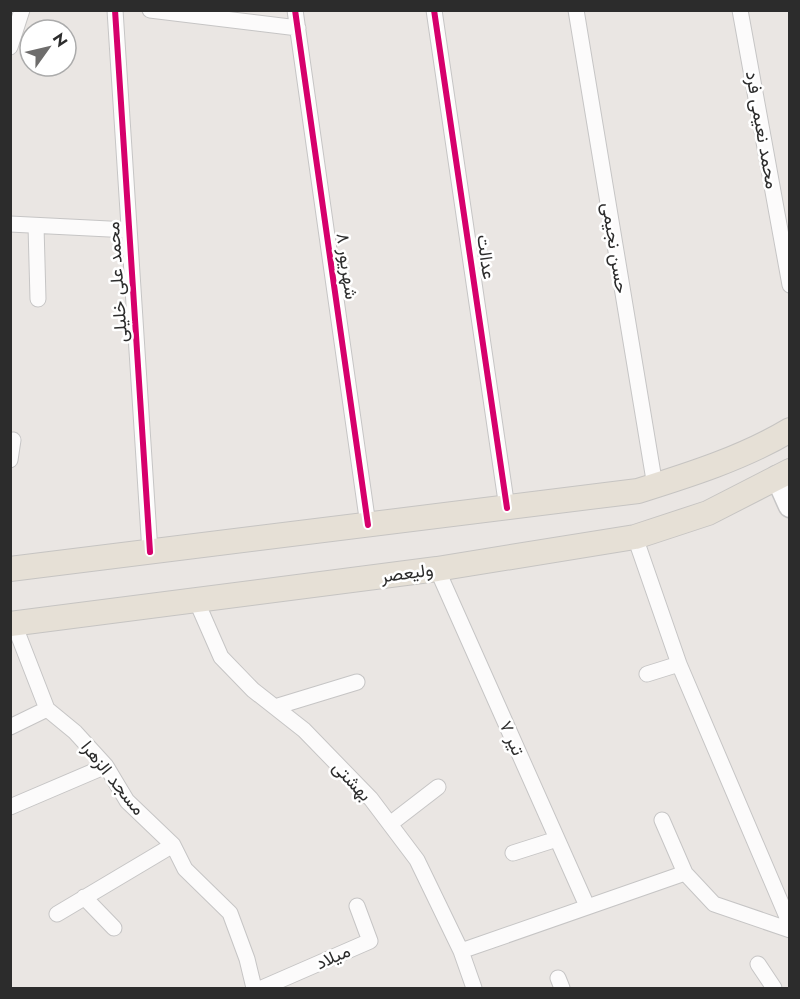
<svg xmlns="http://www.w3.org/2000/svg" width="800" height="999" font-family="Jost,Vazirmatn,sans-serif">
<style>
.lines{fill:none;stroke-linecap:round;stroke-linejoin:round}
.street-casing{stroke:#c6c5c5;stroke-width:17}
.secondary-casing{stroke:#c6c5c5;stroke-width:25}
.primary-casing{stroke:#c6c4c2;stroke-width:26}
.street{stroke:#fcfbfb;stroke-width:15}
.secondary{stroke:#fcfbfb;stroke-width:22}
.primary{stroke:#e6e0d6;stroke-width:24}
.cycleway-casing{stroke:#fff;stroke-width:10}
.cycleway{stroke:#d6006c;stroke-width:6}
.labels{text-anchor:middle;stroke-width:5;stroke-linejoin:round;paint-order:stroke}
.street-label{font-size:18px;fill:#2c2c2c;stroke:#fff}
</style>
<rect width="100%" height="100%" fill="#eae6e3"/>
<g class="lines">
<defs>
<path id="street" d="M115,10l35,542
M150,10l148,18
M295,10l73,515
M434,10l73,498
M576,10l79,476
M740,10l50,275
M10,47l12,-37
M10,224l119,6
M36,226l2,73
M10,460l3,-20
M635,537l44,127 111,260
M437,569l150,337
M196,600l25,57 32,33 51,40 67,69 46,61 44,91 13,37
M14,624l33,85 28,23 31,34 21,35 46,44 12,24 45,44 17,46 7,29
M647,674l32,-10
M275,707l82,-25
M10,727l37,-18
M10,807l96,-41
M662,820l23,53 29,31 76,26
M390,824l48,-37
M513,853l44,-14
M84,897l30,31
M57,914l116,-69
M461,951l224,-78
M758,964l16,24
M558,978l4,10
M262,988l108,-47 -13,-35"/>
<path id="secondary" d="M777,477l13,29"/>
<path id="primary" d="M10,569l628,-78c51,-16 105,-33 152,-61
M10,624l427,-55 198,-32 73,-24 82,-42"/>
</defs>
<!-- street casing -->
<use href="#street" class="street-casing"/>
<!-- secondary casing -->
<use href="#secondary" class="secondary-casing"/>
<!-- primary casing -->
<use href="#primary" class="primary-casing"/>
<!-- street -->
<use href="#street" class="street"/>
<!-- secondary -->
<use href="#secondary" class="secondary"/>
<!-- primary -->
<use href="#primary" class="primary"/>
<defs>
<path id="cycleway" d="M115,10l35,542
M295,10l73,515
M434,10l73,498"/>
</defs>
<!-- cycleway casing -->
<use href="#cycleway" class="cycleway-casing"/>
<!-- cycleway -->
<use href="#cycleway" class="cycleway"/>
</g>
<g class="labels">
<!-- street labels -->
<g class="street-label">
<text transform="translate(762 130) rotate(80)" y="6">محمد نعیمی فرد</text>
<text transform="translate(615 248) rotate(81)" y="6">حسن نجیمی</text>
<text transform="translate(486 257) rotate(82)" y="6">عدالت</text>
<text transform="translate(347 266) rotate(82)" y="6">۸ شهریور</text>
<text transform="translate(117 282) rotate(-94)" y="6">محمد علی خلیلی</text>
<text transform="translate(407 573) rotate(-8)" y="6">ولیعصر</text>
<text transform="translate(512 738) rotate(66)" y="6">۷ تیر</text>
<text transform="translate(113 778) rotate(51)" y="6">مسجد الزهرا</text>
<text transform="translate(352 781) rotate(47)" y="6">بهشتی</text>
<text transform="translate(333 957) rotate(-24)" y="6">میلاد</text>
</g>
</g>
<!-- border -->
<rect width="800" height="999" fill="none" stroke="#2c2c2c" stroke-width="24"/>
<!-- north arrow -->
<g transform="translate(48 48) rotate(56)"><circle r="28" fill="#ffffff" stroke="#ababab" stroke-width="1.5"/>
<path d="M0-4.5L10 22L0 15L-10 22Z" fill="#6e6d6c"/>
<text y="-9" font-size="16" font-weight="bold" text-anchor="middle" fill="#2c2c2c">N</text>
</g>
</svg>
